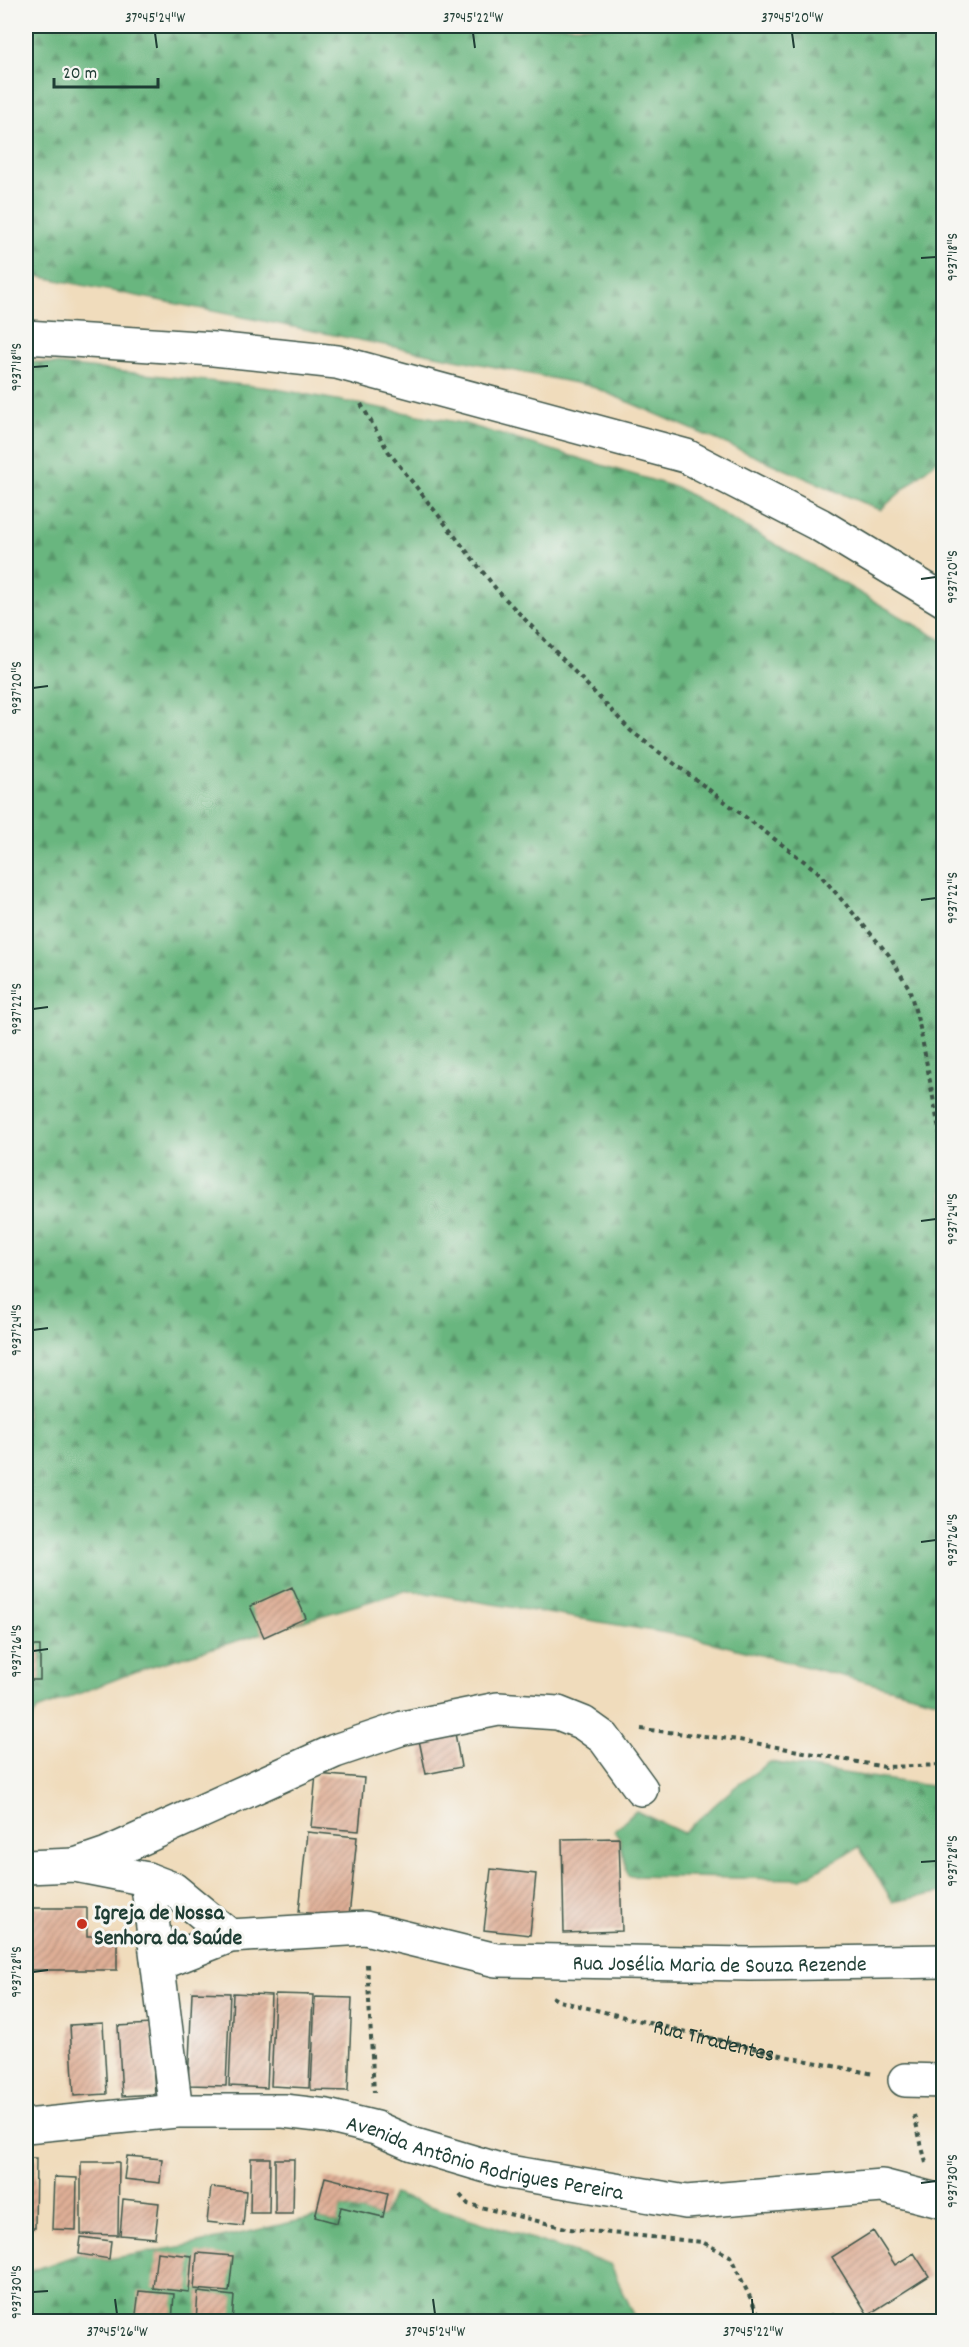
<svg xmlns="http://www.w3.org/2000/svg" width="969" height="2347" font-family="Dekko,sans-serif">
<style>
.forest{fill:url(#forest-firs);stroke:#447a5a;stroke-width:1.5}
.building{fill:url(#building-hatch)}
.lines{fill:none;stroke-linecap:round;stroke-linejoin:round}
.minor-casing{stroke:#3e5548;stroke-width:36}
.path{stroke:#3e5548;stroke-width:4;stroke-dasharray:4.5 4.5;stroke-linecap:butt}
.minor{stroke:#fff;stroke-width:33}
.ticks{fill:none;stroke:#1f3d34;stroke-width:2}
.poi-dot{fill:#c8321e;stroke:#f6f6f2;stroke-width:2}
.labels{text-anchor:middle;stroke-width:6;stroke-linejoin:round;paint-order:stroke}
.poi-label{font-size:22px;font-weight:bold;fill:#1f3d34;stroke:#f6f6f2;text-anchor:start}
.street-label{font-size:22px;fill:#1f3d34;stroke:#f6f6f2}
.neatline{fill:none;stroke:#1f3d34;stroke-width:2}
.ticks-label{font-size:15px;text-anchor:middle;fill:#1f3d34}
</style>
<defs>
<pattern id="forest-firs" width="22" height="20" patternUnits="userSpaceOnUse" patternTransform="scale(1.5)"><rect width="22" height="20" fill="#69b67f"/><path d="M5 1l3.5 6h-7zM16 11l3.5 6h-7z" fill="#569569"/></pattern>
<pattern id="building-hatch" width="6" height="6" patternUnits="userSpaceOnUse" patternTransform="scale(1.5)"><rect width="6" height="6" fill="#dfaf96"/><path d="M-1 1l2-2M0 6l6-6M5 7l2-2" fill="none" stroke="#b4907b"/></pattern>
</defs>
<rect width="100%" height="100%" fill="#f6f6f2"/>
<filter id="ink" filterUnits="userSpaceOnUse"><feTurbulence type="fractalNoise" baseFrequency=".0167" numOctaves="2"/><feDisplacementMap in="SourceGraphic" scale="12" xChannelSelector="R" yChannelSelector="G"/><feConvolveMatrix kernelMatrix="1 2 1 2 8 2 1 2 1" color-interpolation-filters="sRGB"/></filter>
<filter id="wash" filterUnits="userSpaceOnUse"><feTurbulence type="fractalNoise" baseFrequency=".008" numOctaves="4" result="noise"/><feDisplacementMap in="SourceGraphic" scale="24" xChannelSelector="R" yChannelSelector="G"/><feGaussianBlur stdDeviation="1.35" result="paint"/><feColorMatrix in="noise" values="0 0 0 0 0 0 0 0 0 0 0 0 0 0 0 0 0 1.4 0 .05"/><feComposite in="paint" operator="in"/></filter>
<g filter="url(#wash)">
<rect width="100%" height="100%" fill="#f0dcbc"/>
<!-- forest -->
<path class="forest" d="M26,26h917v429l-63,55 -289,-124 -565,-112z
M26,361l245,27 191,35 216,65 265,153v1059l-11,-1 -242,-62 -282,-47 -266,79 -105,41 -11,19z
M770,1762l173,26v104l-50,10 -34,-55 -58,32 -173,-3 -9,-38 -5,-7 22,-20 47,22 52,-46z
M393,2194l217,70 27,57 -611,1v-49l53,-19 30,5 81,-14 125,-28 21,6 5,-16 42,10z"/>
<g id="blocks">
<!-- building -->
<path class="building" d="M292,1587l14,31 -42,19 -14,-31z
M26,1646h14v34h-14z
M455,1733l6,34 -35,7 -7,-34z
M316,1774l48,4 -5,53 -48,-4z
M307,1832l50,5 -8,80 -50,-5z
M619,1838l3,93 -58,2 -2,-94z
M491,1869l45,5 -6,61 -46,-5z
M26,1908h61v28h30v34h-91z
M192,1992l38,1 -4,93 -38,-1z
M233,1993l38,2 -4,93 -38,-2z
M275,1994l38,1 -4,93 -38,-2z
M315,1997l37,1 -4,93 -37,-1z
M103,2023l4,71 -33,2 -4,-71z
M151,2024l4,70 -33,2 -4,-70z
M127,2156l35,3 -2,24 -36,-4z
M26,2158h10l-1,70h-9z
M251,2158h19l-1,55h-19z
M275,2159h19l-1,55h-18z
M81,2162h38l-1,73 -37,-1z
M54,2177l23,1 -1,52 -24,-1z
M325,2177l63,16 -5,24 -42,-10 -4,16 -22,-6z
M211,2187l35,4 -3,35 -36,-4z
M123,2199l36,4 -4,35 -35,-3z
M873,2231l22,34 19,-12 15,23 -61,39 -36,-58z
M81,2237l30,4 -2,18 -30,-5z
M157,2252l35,4 -3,36 -36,-4z
M197,2253l36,3 -4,36 -35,-3z
M139,2291l35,3 -2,28h-37z
M198,2292l36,4 -2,26h-36z
M833,2314l6,8h-15z"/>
</g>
</g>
<g filter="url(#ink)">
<use href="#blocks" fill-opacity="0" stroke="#3e5548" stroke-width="1.5"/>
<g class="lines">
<defs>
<g id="minor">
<path d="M26,337l188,12 123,13 349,94 134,69 124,75"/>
<path d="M75,1865l32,-11 228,-103 68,-23 95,-19 60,4 25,10 21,15 37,51"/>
<path d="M26,1867l49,-2 72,14 26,10 57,47"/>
<path d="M147,1879l29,232"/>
<path id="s2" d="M159,1964l71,-28 135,-8 131,32 254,4 194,-3"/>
<path d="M905,2080l39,1"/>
<path id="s3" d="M26,2126l150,-15h108l43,5 49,12 36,16 91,27 183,31 196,-16 62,16"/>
</g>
</defs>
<!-- minor casing -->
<use href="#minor" class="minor-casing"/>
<!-- path -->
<g class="path">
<path d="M361,404l27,47 109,139 134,141 186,140 72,84 20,33 11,40 24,128"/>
<path d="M641,1729l98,11 146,27 59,-2"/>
<path d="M367,1964l7,128"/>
<path id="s1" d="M552,1997l7,4 234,57 81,16"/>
<path d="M914,2115l12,48"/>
<path d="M460,2195l8,9 102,25 132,13 28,14 32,66"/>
</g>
<!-- minor -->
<use href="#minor" class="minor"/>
</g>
</g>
<!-- ticks -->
<path class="ticks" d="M155,33l2,15M473,33l2,15M792,33l2,15M921,258l15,-1M33,367l15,-1M921,579l15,-2M33,688l15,-2M921,900l15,-2M33,1009l15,-2M921,1221l15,-2M33,1330l15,-2M921,1542l15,-2M33,1651l15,-2M921,1862l15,-1M33,1972l15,-2M921,2183l15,-2M33,2292l15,-1M115,2299l2,15M433,2299l2,15M752,2299l1,15"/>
<!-- markers -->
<circle class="poi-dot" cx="82" cy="1924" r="6"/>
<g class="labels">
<!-- poi labels -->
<g class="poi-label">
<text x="94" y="1919">Igreja de Nossa<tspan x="94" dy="25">Senhora da Saúde</tspan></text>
</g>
<!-- street labels -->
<g class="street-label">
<text dy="8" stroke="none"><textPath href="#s2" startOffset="570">Rua Josélia Maria de Souza Rezende</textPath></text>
<text dy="8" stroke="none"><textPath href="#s1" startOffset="168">Rua Tiradentes</textPath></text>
<text dy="8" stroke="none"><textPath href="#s3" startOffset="466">Avenida Antônio Rodrigues Pereira</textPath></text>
</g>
</g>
<!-- margin -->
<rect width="969" height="2347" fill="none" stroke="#f6f6f2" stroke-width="66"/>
<!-- scale -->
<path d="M54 78v9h104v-9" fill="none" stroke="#1f3d34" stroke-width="3"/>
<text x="63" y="78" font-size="18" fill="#1f3d34" stroke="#f6f6f2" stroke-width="4.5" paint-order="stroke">20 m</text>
<rect x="33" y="33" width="903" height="2281" class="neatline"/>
<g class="ticks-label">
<text x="155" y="22">37°45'24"W</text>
<text x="473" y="22">37°45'22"W</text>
<text x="792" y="22">37°45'20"W</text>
<text transform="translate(952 257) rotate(-90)" y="5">9°37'18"S</text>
<text transform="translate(16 367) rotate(-90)" y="5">9°37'18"S</text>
<text transform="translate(952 577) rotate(-90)" y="5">9°37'20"S</text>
<text transform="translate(16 688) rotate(-90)" y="5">9°37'20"S</text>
<text transform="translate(952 898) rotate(-90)" y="5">9°37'22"S</text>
<text transform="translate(16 1009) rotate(-90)" y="5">9°37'22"S</text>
<text transform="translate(952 1219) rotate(-90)" y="5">9°37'24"S</text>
<text transform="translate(16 1330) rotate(-90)" y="5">9°37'24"S</text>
<text transform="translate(952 1540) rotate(-90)" y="5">9°37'26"S</text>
<text transform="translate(16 1651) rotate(-90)" y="5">9°37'26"S</text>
<text transform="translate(952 1861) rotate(-90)" y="5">9°37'28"S</text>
<text transform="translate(16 1972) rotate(-90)" y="5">9°37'28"S</text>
<text transform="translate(952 2181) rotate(-90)" y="5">9°37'30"S</text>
<text transform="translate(16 2292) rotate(-90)" y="5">9°37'30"S</text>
<text x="117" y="2336">37°45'26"W</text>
<text x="435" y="2336">37°45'24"W</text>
<text x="753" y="2336">37°45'22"W</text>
</g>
</svg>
